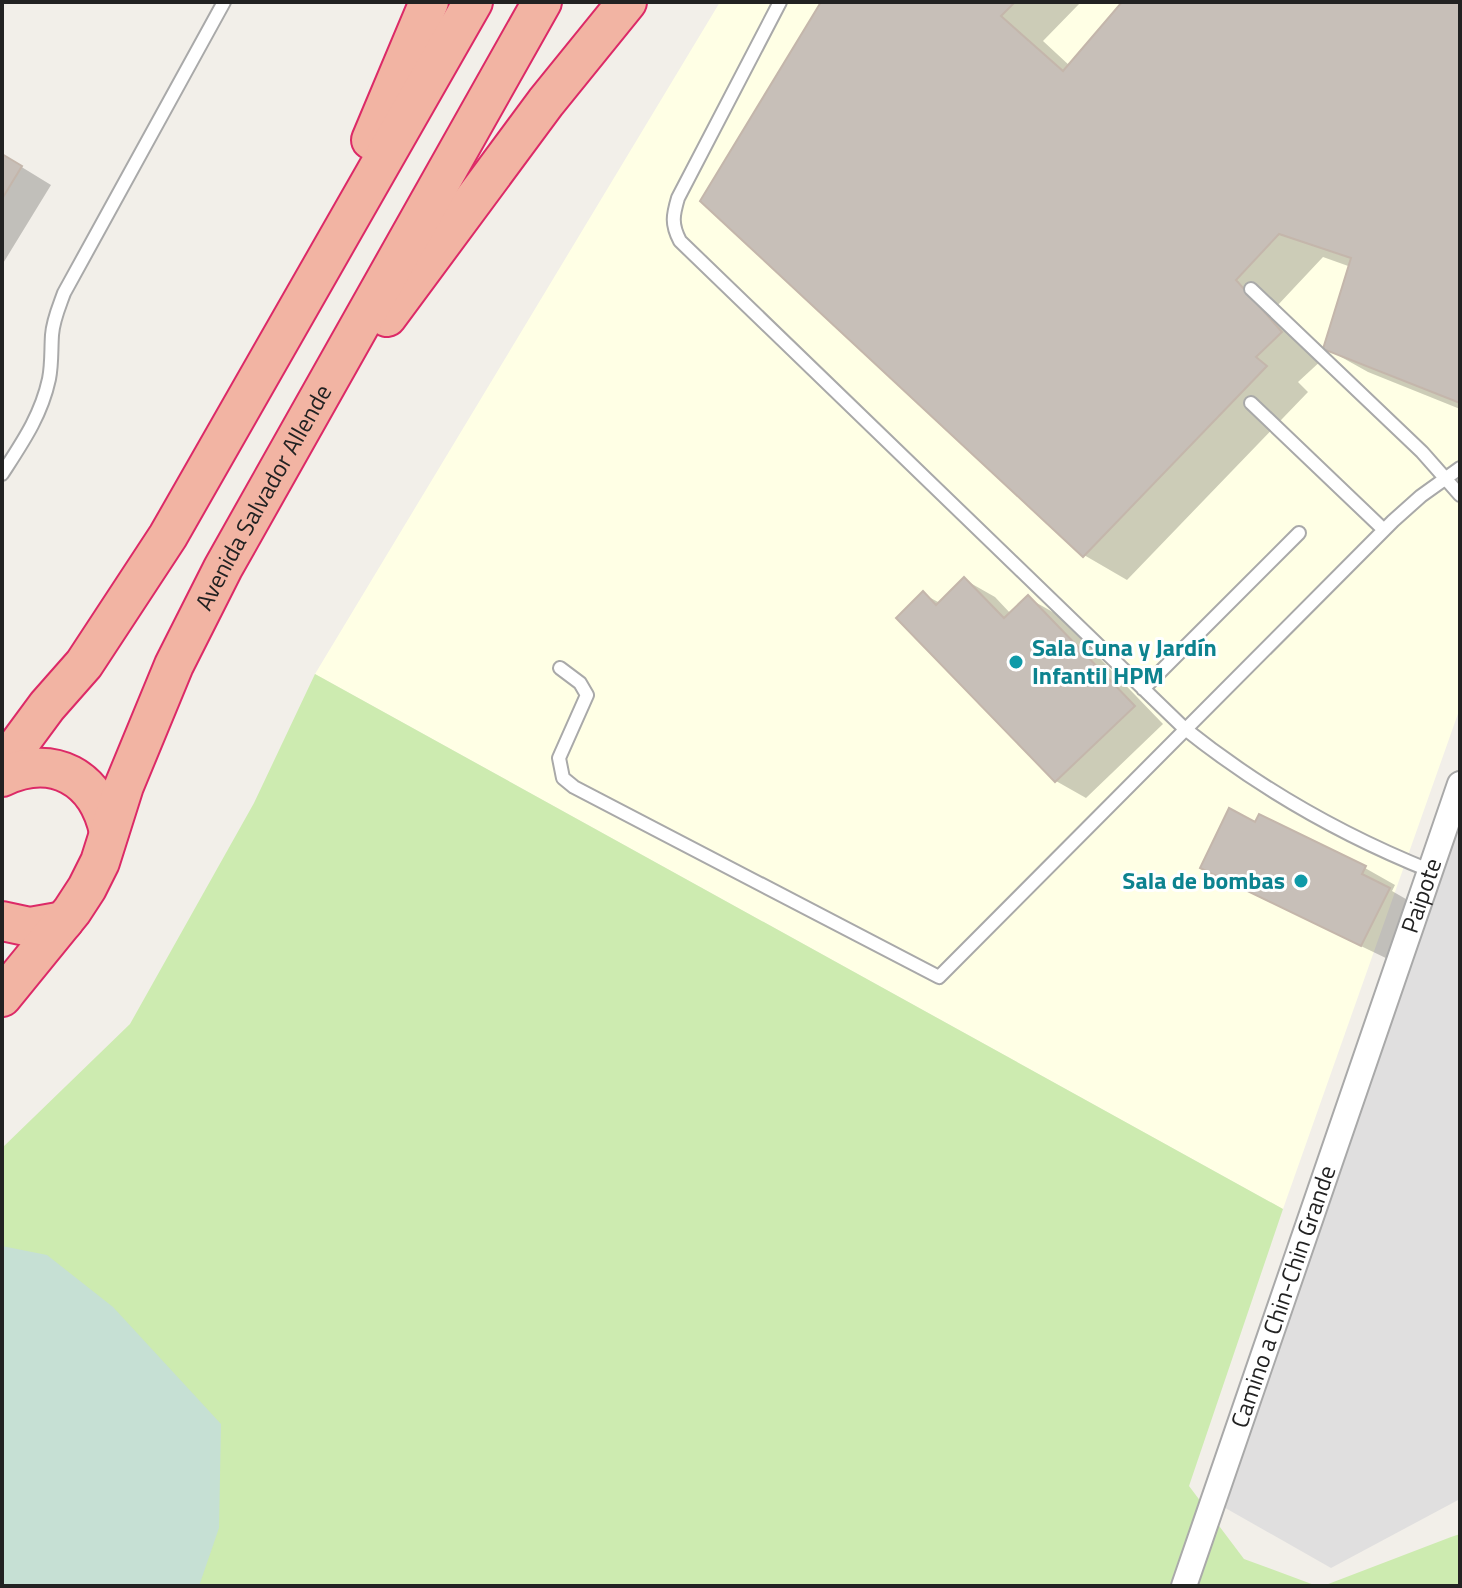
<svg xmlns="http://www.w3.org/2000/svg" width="1462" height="1588" font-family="'Titillium Web',sans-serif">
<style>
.residential{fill:#e0dfdf}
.education{fill:#ffffe5}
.grass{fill:#cdebb0}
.wetland{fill:#c6e0d4}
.shadow{fill:#0003}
.building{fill:#c7bfb8;stroke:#c4b6ab;stroke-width:2}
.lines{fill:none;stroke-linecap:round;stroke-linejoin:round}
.service-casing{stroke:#a9a9a9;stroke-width:16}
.minor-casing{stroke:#a9a9a9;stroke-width:28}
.trunk-casing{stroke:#dc2a67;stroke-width:42}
.service{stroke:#fff;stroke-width:12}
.minor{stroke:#fff;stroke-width:24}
.trunk{stroke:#f2b4a3;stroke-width:38}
.culture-dot{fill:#0f9aa8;stroke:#fff;stroke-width:3}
.labels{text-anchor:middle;stroke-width:6;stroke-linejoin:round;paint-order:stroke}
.street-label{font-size:24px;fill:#222;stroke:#fff}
.culture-label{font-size:24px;font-weight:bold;fill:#0d838f;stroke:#fff;text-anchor:start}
</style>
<rect width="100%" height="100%" fill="#f2efe9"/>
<!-- residential -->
<path class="residential" d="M1460,800v699l-129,69 -118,-67z"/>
<!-- education -->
<path class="education" d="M720,2h740v706l-177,501 -968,-535z"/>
<!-- grass -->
<path class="grass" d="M315,674l968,535 -94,277 55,73 73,27h-1315v-438l128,-124 124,-221z
M1460,1534v52h-137l128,-49z"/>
<!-- wetland -->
<path class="wetland" d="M2,1246l45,9 66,52 108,117 -2,104 -20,58h-197z"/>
<!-- shadow -->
<path class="shadow" d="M824,2h257l-38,39 27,25 54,-64h336v407l-92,-37 -43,-24 26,-81 -28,-10 -46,49 47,52 -26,24 10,10 -181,188 -43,-25z
M2,155l49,30 -49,80z
M965,580l30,17 16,17 17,-16 30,17 105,109 -77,74 -30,-17 -158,-163 25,-24 17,9z
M1256,824l109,44 30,17 -3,6 26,15 -26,55 -160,-77 -30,-17z"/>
<!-- building -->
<path class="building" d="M821,2h194l-14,14 62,55 59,-69h338v401l-137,-54 28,-91 -72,-24 -43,46 46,52 -26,25 11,9 -184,191 -383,-356z
M2,154l20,12 -20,33z
M964,577l40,41 24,-23 107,111 -80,76 -159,-164 27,-27 13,14z
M1229,808l26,14 4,-8 107,52 -4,8 28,14 -29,58 -161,-78z"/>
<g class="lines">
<defs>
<path id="service" d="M780,2l-102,196c-5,17 -7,26 2,43l504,487c75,60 157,107 247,143
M1251,289l171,163 38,43
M1251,403l133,127
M2,474c20,-31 39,-58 47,-95 3,-15 2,-29 3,-44 1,-15 7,-28 12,-42l160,-291
M560,668l20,15 7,12 -28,63 4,20 11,9 365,190 454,-456 28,-25 39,-28
M1143,689l156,-156"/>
<g id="minor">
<path id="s1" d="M1184,1586l276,-802"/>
</g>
<g id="trunk">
<path d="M371,140l58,-138"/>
<path d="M387,317l159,-215 81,-100"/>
<path d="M2,767l45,-61 37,-42 84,-128 305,-534"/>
<path d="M2,777c51,-24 95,0 107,55"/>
<path d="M2,921l28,6 34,-6"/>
<path id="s2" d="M2,997l70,-86 15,-23 13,-26 24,-76 50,-121 49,-97 319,-566"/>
</g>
</defs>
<!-- service casing -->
<use href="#service" class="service-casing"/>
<!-- minor casing -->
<use href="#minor" class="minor-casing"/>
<!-- trunk casing -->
<use href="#trunk" class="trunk-casing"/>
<!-- service -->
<use href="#service" class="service"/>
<!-- minor -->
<use href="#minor" class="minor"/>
<!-- trunk -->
<use href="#trunk" class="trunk"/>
</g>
<!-- markers -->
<g class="culture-dot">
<circle cx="1016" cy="662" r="8"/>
<circle cx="1301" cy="881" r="8"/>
</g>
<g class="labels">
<!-- street labels -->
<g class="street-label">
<text dy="8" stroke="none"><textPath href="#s2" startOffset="568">Avenida Salvador Allende</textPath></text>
<text dy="8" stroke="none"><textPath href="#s1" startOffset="730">Paipote</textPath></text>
<text dy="8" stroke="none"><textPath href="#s1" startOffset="306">Camino a Chin-Chin Grande</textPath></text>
</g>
<!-- culture labels -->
<g class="culture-label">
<text x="1032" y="656">Sala Cuna y Jardín<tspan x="1032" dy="28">Infantil HPM</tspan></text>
<text x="1285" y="889" text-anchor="end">Sala de bombas</text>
</g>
</g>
<!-- border -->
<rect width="1462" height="1588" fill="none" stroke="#222222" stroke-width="8"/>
</svg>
